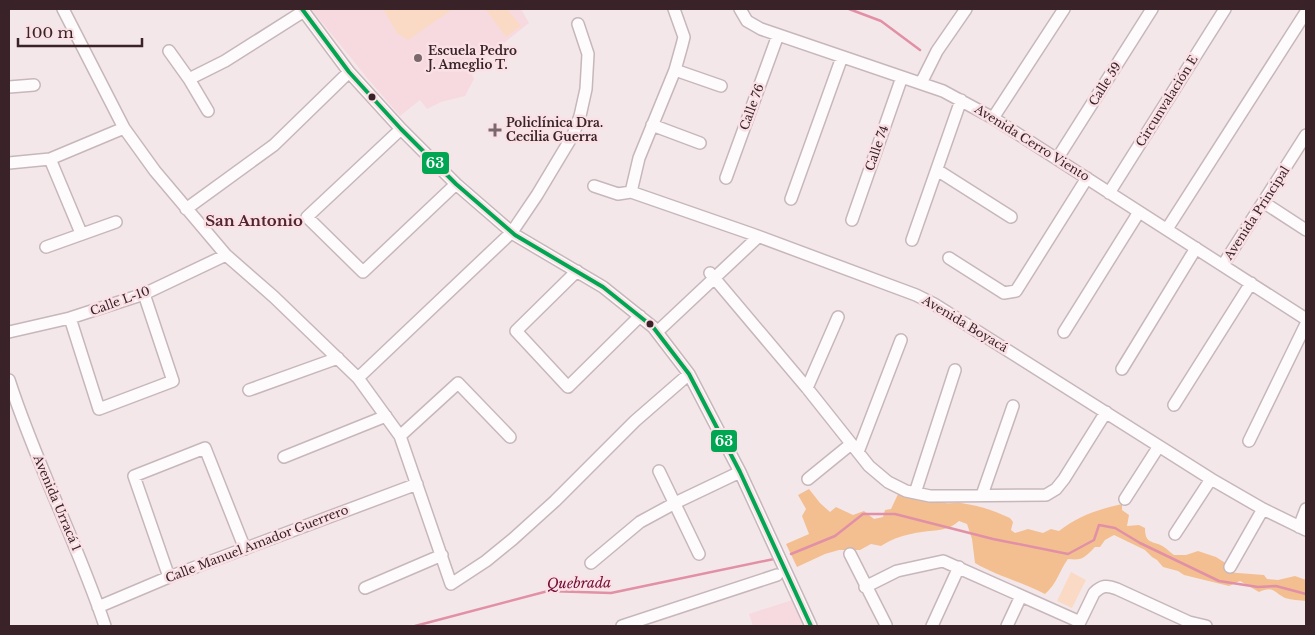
<svg xmlns="http://www.w3.org/2000/svg" width="1315" height="635" font-family="'Libre Baskerville',serif">
<style>
.built{fill:#f7dae0}
.green{fill:#fadac4}
.forest{fill:#f3bf91}
.lines{fill:none;stroke-linecap:round;stroke-linejoin:round}
.stream{stroke:#e190a6;stroke-width:2.5}
.minor-casing{stroke:#c7b7bb;stroke-width:14}
.minor{stroke:#fdfbfc;stroke-width:11}
.bus-1-casing{stroke:#fae1e6;stroke-width:8}
.bus-1{stroke:#00a651;stroke-width:4}
.poi-dot{fill:#7a686c;stroke:#fae1e6;stroke-width:2}
.bus-dot{fill:#392328;stroke:#fae1e6;stroke-width:2}
.labels{text-anchor:middle;stroke-width:5;stroke-linejoin:round;paint-order:stroke}
.poi-label{font-size:12px;font-weight:bold;fill:#392328;stroke:#fae1e6;text-anchor:start}
.street-label{font-size:12px;fill:#392328;stroke:#fae1e6}
.water-label{font-size:14px;font-style:italic;fill:#740d37;stroke:#fae1e6}
.quarter-label{font-size:15px;font-weight:bold;fill:#532531;stroke:#fae1e6}
.line-badge{stroke:#fae1e6;stroke-width:2}
.badge-label{font-size:14px;text-anchor:middle;font-weight:bold;fill:#fff}
</style>
<rect width="100%" height="100%" fill="#f4e7ea"/>
<!-- built -->
<path class="built" d="M311,9h210l8,14 -59,47 4,9 -9,17 -24,6 -14,7 -7,-9 -20,16 -32,-37z
M792,600l1,3 3,-1 11,24h-54l-4,-12z"/>
<!-- green -->
<path class="green" d="M383,9h70l-45,31 -11,-7z
M488,9h19l14,17 -15,11 -20,-27z
M1071,572l15,8 -14,28 -15,-7z"/>
<!-- forest -->
<path class="forest" d="M809,489l11,14 10,9 6,-5 17,8 11,-4 10,8 9,-2 2,-7 6,-1 8,-17 4,4c14,0 28,5 43,7 5,1 10,-1 15,0 20,3 31,7 49,15l3,4 -2,8 4,3 13,-4 15,4 8,-4 8,2c19,-15 40,-22 63,-27v6l7,5 -2,11 12,-1 6,3c0,17 8,12 19,19 3,2 7,6 10,8h12l12,-4 18,6 11,7 -2,8 39,3 3,4 11,1 17,-4 11,4v21c-7,-1 -14,-1 -21,-3 -11,-5 -11,-13 -26,-6l-19,-11 -11,5 -45,-11 -6,-4 -15,-4 -6,-7 -5,-3 -7,-7 -31,-15 -9,5 -5,7h-5c-10,10 -12,14 -27,12 -9,12 -11,25 -23,35 -23,-12 -48,-18 -70,-31l-3,-24 -5,-15 -8,-3c-11,10 -22,9 -37,11 -15,2 -29,6 -41,14l-10,-2 -11,6h-21l-14,4 -28,13 -11,-23 23,-10 -7,-18 4,-7 -8,-14z"/>
<g class="lines">
<!-- stream -->
<path class="stream" d="M849,9l32,12 39,29
M791,554l44,-18 28,-22h32l98,25 75,15 26,-14 5,-15 16,3 25,15 79,38 39,6 18,-1 30,8
M415,626l133,-35 63,2 163,-34"/>
<defs>
<path id="minor" d="M63,9l61,119 31,43 71,84 48,42 84,81 42,58 51,148 35,-23 27,-22 42,-38 80,-80 54,-47
M302,9l47,63 52,57 55,55 59,51 88,52 50,40 36,47 51,98 71,154
M740,9l7,12 14,8 182,62 50,27 313,201
M169,51l20,28 19,32
M675,70l46,16
M189,79l36,-18 79,-50
M921,83l16,-32 29,-42
M9,87l25,-2
M993,118l71,-109
M652,125l48,18
M401,129l-94,88 56,55 93,-88
M50,159l31,74
M1057,159l95,-150
M9,163l41,-4 74,-31
M937,170l74,47
M726,178l52,-143
M594,186l24,8 13,-2 121,42 164,61 18,9 277,175 52,30 43,21
M631,192l8,-34 36,-88 7,-25 2,-8 -10,-28
M1109,193l116,-184
M791,199l51,-142
M1263,202l43,28
M186,209l88,-64 75,-73
M852,220l50,-143
M1167,229l139,-217
M912,240l49,-140
M46,247l70,-25
M949,258l55,35 12,-2 71,-113
M1223,265l83,-130
M577,271l-61,60 52,56 72,-71
M710,273l97,115 62,78 19,16 18,9 24,5 116,-1 10,-6 8,-10 42,-67
M70,318l29,91 74,-28 -29,-87
M9,332l61,-14 74,-24 82,-39
M657,332l101,-95
M1064,332l75,-120
M1122,369l74,-121
M358,378l154,-146 25,-37 36,-60 7,-19 6,-27 2,-35 -10,-30
M9,380c27,84 68,162 96,246
M807,388l31,-71
M249,390l89,-32
M1174,405l77,-122
M400,436l58,-53 52,54
M1249,441l57,-117
M858,452l43,-112
M284,457l102,-41
M659,471l40,83
M808,479l43,-35
M915,493l40,-123
M982,495l31,-89
M1125,499l34,-53
M1299,527l7,-18
M1175,534l36,-55
M850,554l36,71
M591,563l49,-41 35,-19 65,-31
M1230,567l33,-58
M169,577l-35,-101 71,-28 40,101
M865,587l32,-16 46,-10 137,61
M365,588l77,-33
M98,607l71,-30 248,-93
M622,626l155,-51
M932,626l27,-59
M1007,626l14,-30
M1078,626l16,-33c8,-8 13,-8 23,-4l72,33 17,4"/>
</defs>
<!-- minor casing -->
<use href="#minor" class="minor-casing"/>
<!-- minor -->
<use href="#minor" class="minor"/>
<defs>
<path id="bus-1" d="M302,9l47,63 52,57 55,55 59,51 88,52 50,40 36,47 51,98 71,154"/>
</defs>
<!-- bus-1 casing -->
<use href="#bus-1" class="bus-1-casing"/>
<!-- bus-1 -->
<use href="#bus-1" class="bus-1"/>
</g>
<!-- markers -->
<g class="poi-dot">
<circle cx="418" cy="58" r="5"/>
<path d="M492.5 122.5h5v5h5v5h-5v5h-5v-5h-5v-5h5z"/>
</g>
<g class="bus-dot">
<circle cx="372" cy="97" r="4.5"/>
<circle cx="650" cy="324" r="4.5"/>
</g>
<g class="labels">
<!-- poi labels -->
<g class="poi-label">
<text x="428" y="55">Escuela Pedro<tspan x="428" dy="14">J. Ameglio T.</tspan></text>
<text x="506" y="127">Policlínica Dra.<tspan x="506" dy="14">Cecilia Guerra</tspan></text>
</g>
<!-- street labels -->
<g class="street-label">
<text transform="translate(1105 84) rotate(-58)" y="4">Calle 59</text>
<text transform="translate(1167 101) rotate(-58)" y="4">Circunvalación E</text>
<text transform="translate(752 107) rotate(-70)" y="4">Calle 76</text>
<text transform="translate(1032 143) rotate(32)" y="4">Avenida Cerro Viento</text>
<text transform="translate(877 148) rotate(-71)" y="4">Calle 74</text>
<text transform="translate(1257 213) rotate(-57)" y="4">Avenida Principal</text>
<text transform="translate(120 301) rotate(-20)" y="4">Calle L-10</text>
<text transform="translate(965 324) rotate(31)" y="4">Avenida Boyacá</text>
<text transform="translate(57 503) rotate(67)" y="4">Avenida Urracá 1</text>
<text transform="translate(257 544) rotate(-21)" y="4">Calle Manuel Amador Guerrero</text>
</g>
<!-- water labels -->
<g class="water-label">
<text transform="translate(579 583) rotate(-1)" y="5">Quebrada</text>
</g>
<!-- quarter labels -->
<g class="quarter-label">
<text x="254" y="226">San Antonio</text>
</g>
</g>
<g class="line-badge">
<rect x="421" y="151" width="29" height="24" rx="5" fill="#00a651"/>
<rect x="710" y="429" width="28" height="24" rx="5" fill="#00a651"/>
</g>
<g class="badge-label">
<text x="435" y="168">63</text>
<text x="724" y="446">63</text>
</g>
<!-- border -->
<rect width="1315" height="635" fill="none" stroke="#392328" stroke-width="20"/>
<!-- scale -->
<path d="M18 38v8h124v-8" fill="none" stroke="#392328" stroke-width="2.5"/>
<text x="25" y="38" font-size="15" fill="#392328" stroke="#fae1e6" stroke-width="4" paint-order="stroke">100 m</text>
</svg>
